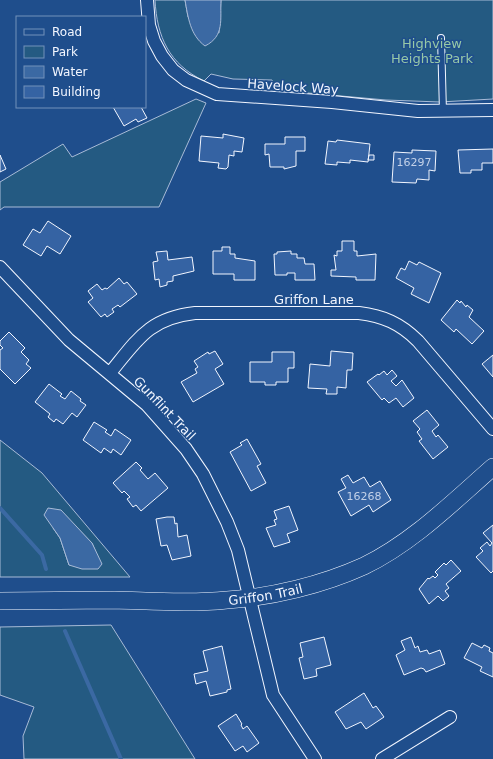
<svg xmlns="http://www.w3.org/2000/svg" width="493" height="759" font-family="'DejaVu Sans',sans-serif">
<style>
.green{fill:#245a82;stroke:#a8bbd7;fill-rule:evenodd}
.water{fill:#3b69a3;stroke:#a8bbd7}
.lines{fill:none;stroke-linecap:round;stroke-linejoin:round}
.stream{stroke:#3b69a3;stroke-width:4}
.building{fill:#3563a3;stroke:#f2f6ff}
.lane-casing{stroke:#f2f6ff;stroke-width:8}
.street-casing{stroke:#f2f6ff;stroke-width:14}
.secondary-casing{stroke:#f2f6ff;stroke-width:18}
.lane{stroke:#1f4e8c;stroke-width:6}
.street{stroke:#1f4e8c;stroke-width:12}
.secondary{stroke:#1f4e8c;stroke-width:17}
.labels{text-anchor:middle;stroke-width:3;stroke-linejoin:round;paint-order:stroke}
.number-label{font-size:11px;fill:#c3d1e8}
.park-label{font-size:13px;fill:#97c8a6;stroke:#1f4e8c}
.street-label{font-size:13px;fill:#f2f6ff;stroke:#1f4e8c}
</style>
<rect width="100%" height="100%" fill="#1f4e8c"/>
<!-- green -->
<path class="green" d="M155,0h30l3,17 31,16 2,-33h272v99l-53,3 -54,-2 -112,-10 -2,-10 -39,-1 -22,-5 -7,7c-35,-17 -47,-44 -49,-81z
M196,99l10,4 -47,104h-155l-4,3v-28l63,-38 9,13z
M0,440l42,33 88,104h-130zM53,528l25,1 14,14 5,12 -28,10 -9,-27z
M111,625l84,134h-171l-1,-23 11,-29 -34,-12v-68z"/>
<!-- water -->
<path class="water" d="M185,0h36c-1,19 4,36 -16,46 -15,-11 -17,-29 -20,-46z
M48,508l13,2 31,33 10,21 -4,5h-16l-13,-4 -9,-27 -16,-23z"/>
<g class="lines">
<!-- stream -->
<path class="stream" d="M0,508l42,47 4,14
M65,631l56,128"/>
</g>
<!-- building -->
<path class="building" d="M113,107h28l6,11 -9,4 -2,-3 -12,7z
M223,134l21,4 -2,14 -8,-1v5l-5,-1 -1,12 -2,2 -8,-1 1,-5 -20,-2 2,-25 22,2z
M285,137h20v14h-9v15l-12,3v-2h-14l-1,-13 -4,1v-11h20z
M337,140l33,4 -2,18 -18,-2v3l-13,-1v3l-12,-1 3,-23 8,1z
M493,149v14h-11v7h-11v3h-11l-2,-23z
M412,150l24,1 -1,20 -6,-1v10l-12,-1 -1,4 -24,-1 2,-30 18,1z
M0,155l6,14 -6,3z
M369,155h5v5h-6z
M48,221l23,15 -11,18 -13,-8 -6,10 -18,-11 10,-16 7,4z
M342,241h12v10h3v5l19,-2 -1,26h-19v-3l-25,-1v-6h5l-2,-15 3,1v-5h5z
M222,247h8v7h5v4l20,3v19h-21v-6h-21v-23h9z
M167,251l1,9 24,-3 2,14 -21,5v5l-6,1v3l-7,2 -1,-8 -4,1 -2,-18 5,-1 -2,-9z
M291,251v3h6v4h7l1,6h9l1,16h-20v-7h-8v2h-12l-1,-21h3v-2z
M409,261l8,4 2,-3 22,11 -12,30 -18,-9 3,-6 -18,-10 5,-10 4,2z
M119,278l5,6 3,-2 10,12 -17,13 -2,-2 -6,4 2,3 -7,5 -2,-3 -4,3 -13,-15 5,-4 -5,-7 9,-7 5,6 3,-2 2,1z
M457,300l3,3 1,-2 5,6 1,-2 6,5 -4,7 15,14 -12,13 -16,-15 -2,3 -13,-12z
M9,332l16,16 -4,4 8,8 -3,4 5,4 -16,16 -15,-15v-19l3,-2 -3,-3v-4z
M215,351l8,13 -8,5 9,15 -31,18 -12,-20 16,-9 -2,-4 3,-2 -4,-6 14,-9 1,2z
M331,351l22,2 -1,17h-5l-1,18 -9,-1v7h-11l1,-5 -19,-1 2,-24 20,2z
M272,352h22v16h-6v14h-12v3h-11v-3h-15v-20h22z
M493,355v22l-11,-13z
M392,370l5,6 -6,5 5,5 6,-6 12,18 -11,9 -7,-9 -7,5 -5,-5 -2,2 -15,-18 11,-8 1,1 5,-4 3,4z
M49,384l13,10 -2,2 5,3 6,-8 10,8 -1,2 6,4 -9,12 -5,-4 -9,11 -7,-5 -2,3 -6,-5 2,-3 -15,-12z
M427,410l12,15 -7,6 4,6 2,-2 10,12 -15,12 -14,-18 3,-2 -5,-7 3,-3 -7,-8z
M94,422l13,8 -2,2 6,4 4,-7 16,11 -10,15 -8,-6 -2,4 -7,-5 -3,5 -18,-13z
M247,439l14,25 -4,2 9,17 -15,8 -21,-39 12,-7 -2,-2z
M136,462l6,6 -2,2 8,9 7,-6 13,15 -27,23 -5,-6 -3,2 -6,-8 3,-2 -6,-6 -2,2 -9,-10z
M348,475l5,8 11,-6 6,10 10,-6 11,19 -18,12 -4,-7 -18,11 -13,-24 8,-4 -5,-9z
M289,506l9,24 -11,4 3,8 -16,5 -8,-19 10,-3 -2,-5 3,-1 -3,-8z
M167,517h7l1,7 2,-1 1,14 9,-2 4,21 -19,4 -5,-15 -6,1 -5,-27z
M493,525v46l-2,2 -15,-16 7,-6 -3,-3 7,-6 3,4 2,-3 -9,-10z
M451,560l10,11 -15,13 3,4 -4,3 4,5 -6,5 -5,-5 -9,8 -10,-15 9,-11 1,1 4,-3 2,2 3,-3 -3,-3 9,-9 2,2z
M324,637l7,28 -15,4 1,7 -13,3 -5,-21 4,-1 -3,-14z
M411,637l4,11 3,-2 2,6 7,-2 2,4 11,-4 5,14 -19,8 -2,-3 -3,-1 -17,7 -8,-20 9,-5 -4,-9z
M472,643l10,5 2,-3 6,3 -1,3 4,2v24l-13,-6 2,-4 -18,-9z
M222,646l9,43 -4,1v2l-17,4 -4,-15 -10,3 -2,-10 14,-3 -5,-20z
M364,693l9,15 3,-2 8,11 -18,12 -5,-7 -15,7 -11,-17z
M236,714l6,10 -1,1 2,4 4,-3 12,17 -12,9 -4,-6 -8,5 -17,-25z"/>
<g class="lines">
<defs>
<path id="lane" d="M441,38l2,74"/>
<path id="street" d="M147,0l2,25 5,16 8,15 11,14 13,10 31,14 115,8 86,9 75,-1
M0,267l69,73 78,65 39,44 17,25 24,48 11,28 35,145 42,64
M110,373c27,-33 39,-55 85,-60h164c24,3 41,10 59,28l75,88
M382,759l68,-42"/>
<g id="secondary">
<path id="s1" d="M0,601c38,0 77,-1 115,-1 37,1 75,4 112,0 45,-3 95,-15 137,-34 48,-23 89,-64 129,-99"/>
</g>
</defs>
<!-- lane casing -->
<use href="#lane" class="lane-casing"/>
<!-- street casing -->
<use href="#street" class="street-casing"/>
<!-- secondary casing -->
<use href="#secondary" class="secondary-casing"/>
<!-- lane -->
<use href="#lane" class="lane"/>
<!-- street -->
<use href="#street" class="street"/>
<!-- secondary -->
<use href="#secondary" class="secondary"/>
</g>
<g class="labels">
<!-- number labels -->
<g class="number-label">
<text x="414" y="166">16297</text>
<text x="364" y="500">16268</text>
</g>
<!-- park labels -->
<g class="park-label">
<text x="432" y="48">Highview<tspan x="432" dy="15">Heights Park</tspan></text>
</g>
<!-- street labels -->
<g class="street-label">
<text transform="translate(293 86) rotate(4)" y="5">Havelock Way</text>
<text x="314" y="304">Griffon Lane</text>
<text transform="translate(165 408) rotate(46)" y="5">Gunflint Trail</text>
<text dy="5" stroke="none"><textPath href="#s1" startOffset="266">Griffon Trail</textPath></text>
</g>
</g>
<!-- legend -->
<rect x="16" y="16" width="130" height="92" fill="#1f4e8c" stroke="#7391ba"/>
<rect x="24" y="29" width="20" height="6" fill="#1f4e8c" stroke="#7391ba"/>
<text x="52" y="36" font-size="12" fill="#f2f6ff">Road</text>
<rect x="24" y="46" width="20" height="12" fill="#245a82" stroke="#7391ba"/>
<text x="52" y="56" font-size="12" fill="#f2f6ff">Park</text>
<rect x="24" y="66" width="20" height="12" fill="#3b69a3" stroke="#7391ba"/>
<text x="52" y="76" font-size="12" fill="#f2f6ff">Water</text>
<rect x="24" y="86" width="20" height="12" fill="#3563a3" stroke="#7391ba"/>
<text x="52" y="96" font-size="12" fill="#f2f6ff">Building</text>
</svg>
